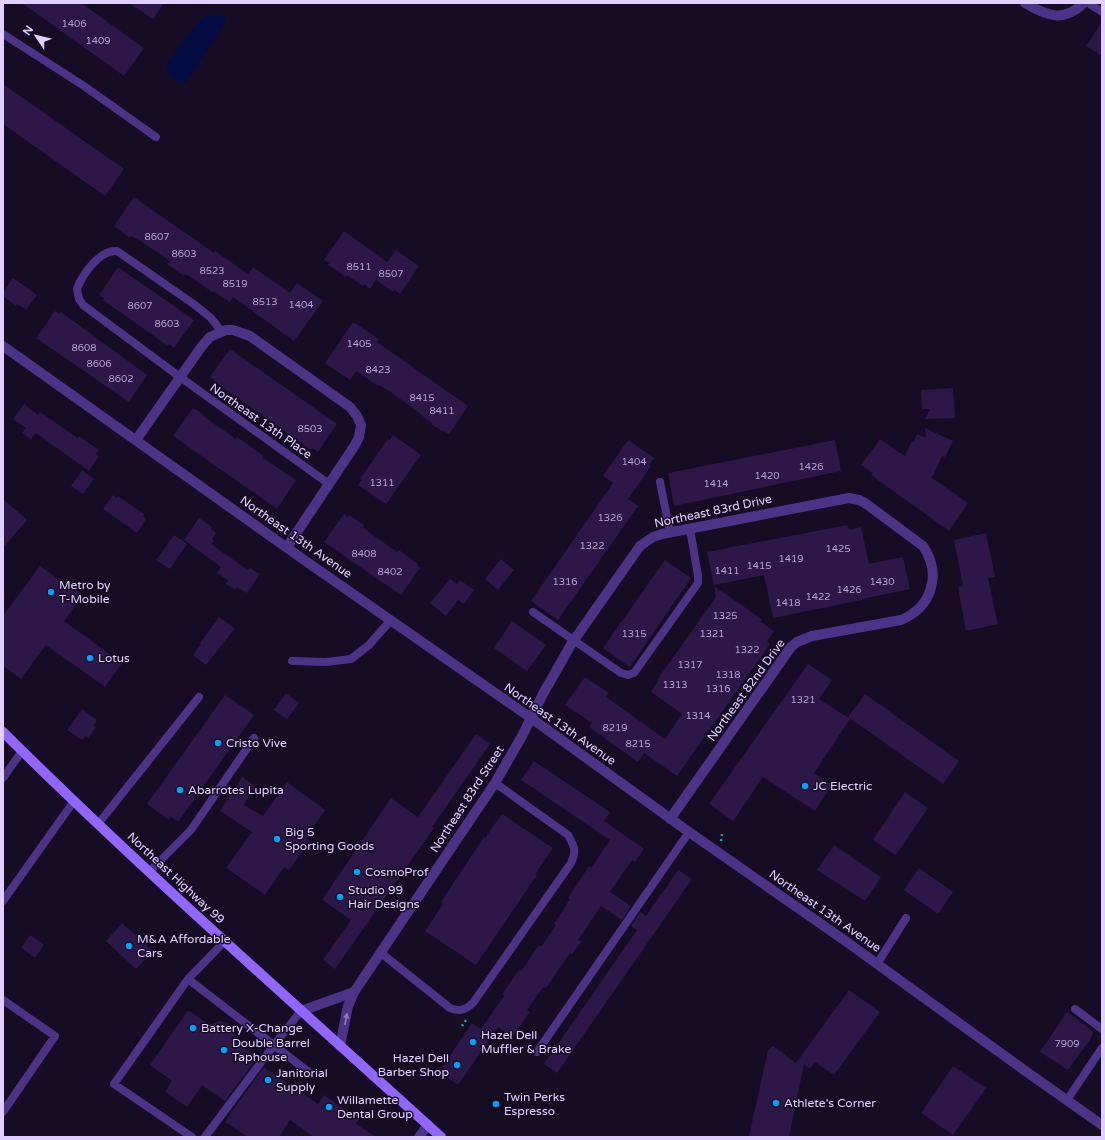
<svg xmlns="http://www.w3.org/2000/svg" width="1105" height="1140" font-family="'Varela Round',sans-serif">
<style>
.water{fill:#050c44}
.building{fill:#2d1747}
.lines{fill:none;stroke-linecap:round;stroke-linejoin:round}
.path{stroke:#24a1bf;stroke-width:2.5;stroke-dasharray:2 3;stroke-linecap:butt}
.service{stroke:#4c3387;stroke-width:8}
.minor{stroke:#4c3387;stroke-width:10}
.tertiary{stroke:#4c3387;stroke-width:10}
.secondary{stroke:#9166ff;stroke-width:10}
.oneway{fill:#8f79bd}
.poi-dot{fill:#00a2fa;stroke:#160c24;stroke-width:1.5}
.labels{text-anchor:middle;stroke-width:3;stroke-linejoin:round;paint-order:stroke}
.number-label{font-size:10px;fill:#b4a1d1}
.street-label{font-size:12px;fill:#e1cfff;stroke:#160c24}
.poi-label{font-size:12px;fill:#e1cfff;stroke:#160c24;text-anchor:start}
</style>
<rect width="100%" height="100%" fill="#160c24"/>
<!-- water -->
<path class="water" d="M222,14l3,3 1,4 -33,52 -8,10c-9,0 -14,-7 -19,-14l1,-5 31,-42 10,-7z"/>
<!-- building -->
<path class="building" d="M22,3h59l63,45 -20,28z
M129,3h35l-11,16z
M1102,22v34l-16,-10z
M3,84l121,85 -19,27 -102,-72z
M134,197l80,56 1,-2 33,23 5,-7 37,26 7,-10 26,18 -29,40 -61,-44 -3,5 -17,-11 -1,1 -20,-14 -7,-4 -1,2 -17,-12 3,-3 -28,-19 -11,-6 -1,2 -16,-12z
M344,231l43,31 9,-12 23,16 -19,28 -6,-4 -1,2 -17,-12 -6,9 -6,-5 -1,2 -16,-11 -1,2 -18,-12 1,-2 -5,-3z
M118,267l76,53 -20,28 -5,-4 -1,2 -65,-46 1,-2 -5,-3z
M13,278l24,17 -11,15 -9,-6 -1,2 -13,-10v-4z
M55,311l4,3 2,-2 86,63 -18,27 -93,-64z
M353,322l26,17 -2,3 91,64 -19,28 -5,-3 -1,1 -12,-8 1,-1 -11,-8v-1l-32,-23 -10,-6 -1,1 -22,-15 -6,9 -25,-17z
M230,349l107,75 -19,28 -6,-4 -1,2 -97,-69 1,-1 -5,-3z
M953,388l2,30 -30,1 5,-10h-8l-1,-19z
M24,404l14,11 2,-3 38,26 1,-2 20,14 -3,4 3,2 -10,15 -53,-38 -5,6 -9,-6 4,-5 -13,-9z
M193,408l11,7 -1,1 33,23 1,-2 27,19 -1,2 33,22 -19,29 -104,-73z
M925,428l28,13 -8,16 -3,-1 -10,22 36,25 -19,28 -78,-56 2,-2 -12,-8 19,-26 25,17 7,-15 2,1 3,-8 9,4z
M393,435l28,20 -35,49 -28,-19 4,-5 -2,-1 28,-40 2,1z
M628,440l26,18 -5,7 2,1 -23,33 10,7 -80,114 -27,-19 82,-118 -10,-7z
M835,440l6,31 -167,35 -6,-33z
M82,470l12,9 -11,15 -12,-8z
M113,495l4,3 1,-2 26,18 -1,2 3,3 -9,14 -34,-24z
M3,499l24,21 -24,28z
M344,514l4,3 1,-2 15,10 -1,2 7,6 27,19 2,-2 19,14 -1,1 3,3 -19,27 -77,-53z
M199,518l13,9 -1,2 5,4 -4,6 2,2 -3,3 37,26 2,-2 10,6 -13,19 -10,-6 -2,3 -9,-6 2,-4 -11,-7 4,-6 -37,-27z
M847,525l2,5 12,-3 8,37 34,-7 7,32 -48,10v1l-89,18 -9,-43 -50,10 -7,-33z
M986,533l9,44 -7,1 10,46 -32,7 -8,-44 5,-1 -9,-46z
M174,535l13,9 -17,25 -14,-9z
M501,559l13,11 -16,20 -13,-11z
M665,560l26,18 -61,89 -27,-19z
M40,566l22,16 1,-2 20,15 -19,26 58,42 -17,24 -59,-42 -25,34 -18,-13v-50z
M450,579l7,5 3,-4 14,10 -10,14 -6,-4 -12,16 -16,-13z
M714,586l49,34 -3,1 14,10 -7,10 3,3 -93,132 -33,-23 -6,9 -49,-35 3,-4 -27,-18 20,-28 24,16 -3,4 59,42 17,-25 -31,-22 7,-11 -1,-1 59,-83z
M219,617l16,11 -29,37 -13,-10 8,-11 -1,-1z
M512,621l34,24 -19,26 -33,-23z
M808,664l24,16 -13,19 31,20 -36,54 18,12 -17,26 -52,-34 -30,44 -24,-17z
M286,693l13,10 -12,16 -13,-9z
M865,694l94,67 -16,23 -95,-67z
M225,695l29,20 -76,107 -7,-5 -2,3 -22,-16z
M82,709l15,11 -4,5 3,2 -8,11 -2,-2 -4,4 -15,-10z
M476,734l14,10 -58,83 2,1 -99,141 -12,-9 28,-40 -29,-20 69,-102 27,19z
M534,761l76,51 -6,9 40,28 -9,13 -3,-2 -22,32 21,14 -9,14 -21,-14 -23,34 3,2 -9,12 -2,-1 -24,35 -3,-1 -16,23 3,2 -18,25 -14,-10 -40,58 -19,-13 33,-49 9,6 23,-33 -2,-2 17,-24 2,1 18,-26 2,2 15,-22 -2,-1 16,-25 -2,-1 21,-32 2,2 19,-28 -89,-60z
M242,777l13,9 -11,19 19,11 24,-34 38,28 -19,28 4,3 -21,29 -5,-3 -19,28 -39,-27 26,-36 -32,-21z
M905,792l23,16 -32,47 -23,-15z
M502,814l51,34 -18,26 2,1 -61,90 -51,-34 18,-27 -2,-2 43,-65 1,1z
M834,845l47,32 -16,24 -48,-31z
M919,868l34,24 -15,22 -34,-24z
M678,870l14,9 -135,194 -13,-9 93,-134 -6,-4 9,-14 6,4z
M122,923l31,28 -17,18 -30,-28z
M30,935l14,10 -9,13 -14,-10z
M849,990l31,22 -46,63 -19,-13 -5,7 -6,-5 -15,73h-40l19,-87 5,-4 23,17z
M188,1010l22,15 9,-4 9,2 5,7v10l21,15 -3,3 4,3 -30,40 -23,-16 -15,22 -22,-15 7,-11 -22,-16z
M1067,1012l27,20 -5,9 -21,29 -28,-18z
M953,1066l33,22 -33,47 -32,-22z
M264,1067l54,37 6,-9 35,24 -3,5 20,13h-62l-24,-17 -11,17h-31l-23,-15 10,-15z"/>
<g class="lines">
<!-- path -->
<path class="path" d="M721,841l1,-7
M462,1026l4,-6"/>
<!-- service -->
<path class="service" d="M1088,3l14,9
M3,34l81,52 72,51
M222,332l-11,-14 -16,-13 -78,-54c-17,-2 -35,24 -40,38l2,10 4,6 97,72 149,107
M660,482l10,50
M533,612l88,61 7,2 6,-2 64,-90v-7l-8,-47
M292,661l34,1 25,-3 18,-14 22,-25
M3,778l19,-27
M98,824l101,-127
M150,871l41,-41 63,-92
M3,901l71,-100
M381,953l69,55c10,4 15,2 23,-5l98,-140c6,-12 3,-17 -3,-28l-73,-52
M877,964l29,-46
M188,979l122,94
M3,1000l52,36 -52,76
M1075,1009l27,20
M537,1052l152,-220
M1067,1100l35,-52
M192,1137l-78,-53 74,-105 37,-38
M205,1137l69,-92 27,-34"/>
<!-- minor -->
<path class="minor" d="M1025,3c22,13 38,20 59,0
M136,440l66,-94 8,-9 16,-7h7l17,6 100,71 7,9 4,9 -2,12 -4,8 -68,102
M301,1011l53,-19
M340,1046l8,-40 6,-14 141,-209 27,-47 22,-44 28,-49 68,-97 13,-9 9,-3 187,-36 10,2 6,3 58,43c19,28 9,61 -22,74l-89,16 -15,6 -6,5 -121,172
M419,1137l9,-12"/>
<!-- tertiary -->
<path class="tertiary" d="M3,346l304,216 224,156 158,114 155,108 180,130 78,55"/>
<!-- secondary -->
<path class="secondary" d="M3,732c141,140 291,271 438,405"/>
</g>
<!-- one-way arrows -->
<defs><path id="oneway-solid" d="M-6-.8H1V-3.2L6.5 0L1 3.2V.8H-6Z"/></defs>
<use class="oneway" href="#oneway-solid" transform="translate(346 1019) rotate(-79)"/>
<!-- markers -->
<g class="poi-dot">
<circle cx="51" cy="592" r="4"/>
<circle cx="90" cy="658" r="4"/>
<circle cx="218" cy="743" r="4"/>
<circle cx="805" cy="786" r="4"/>
<circle cx="180" cy="790" r="4"/>
<circle cx="277" cy="839" r="4"/>
<circle cx="357" cy="872" r="4"/>
<circle cx="340" cy="897" r="4"/>
<circle cx="129" cy="946" r="4"/>
<circle cx="193" cy="1028" r="4"/>
<circle cx="473" cy="1042" r="4"/>
<circle cx="224" cy="1050" r="4"/>
<circle cx="457" cy="1065" r="4"/>
<circle cx="268" cy="1080" r="4"/>
<circle cx="776" cy="1103" r="4"/>
<circle cx="496" cy="1104" r="4"/>
<circle cx="329" cy="1107" r="4"/>
</g>
<g class="labels">
<!-- number labels -->
<g class="number-label">
<text x="74" y="27">1406</text>
<text x="98" y="44">1409</text>
<text x="157" y="240">8607</text>
<text x="184" y="257">8603</text>
<text x="359" y="270">8511</text>
<text x="212" y="274">8523</text>
<text x="391" y="277">8507</text>
<text x="235" y="287">8519</text>
<text x="265" y="305">8513</text>
<text x="301" y="308">1404</text>
<text x="140" y="309">8607</text>
<text x="167" y="327">8603</text>
<text x="359" y="347">1405</text>
<text x="84" y="351">8608</text>
<text x="99" y="367">8606</text>
<text x="378" y="373">8423</text>
<text x="121" y="382">8602</text>
<text x="422" y="401">8415</text>
<text x="442" y="414">8411</text>
<text x="310" y="432">8503</text>
<text x="634" y="465">1404</text>
<text x="811" y="470">1426</text>
<text x="767" y="479">1420</text>
<text x="382" y="486">1311</text>
<text x="716" y="487">1414</text>
<text x="610" y="521">1326</text>
<text x="592" y="549">1322</text>
<text x="838" y="552">1425</text>
<text x="364" y="557">8408</text>
<text x="791" y="562">1419</text>
<text x="759" y="569">1415</text>
<text x="727" y="574">1411</text>
<text x="390" y="575">8402</text>
<text x="565" y="585">1316</text>
<text x="882" y="585">1430</text>
<text x="849" y="593">1426</text>
<text x="818" y="600">1422</text>
<text x="788" y="606">1418</text>
<text x="725" y="619">1325</text>
<text x="634" y="637">1315</text>
<text x="712" y="637">1321</text>
<text x="747" y="653">1322</text>
<text x="690" y="668">1317</text>
<text x="728" y="678">1318</text>
<text x="675" y="688">1313</text>
<text x="718" y="692">1316</text>
<text x="803" y="703">1321</text>
<text x="698" y="719">1314</text>
<text x="615" y="731">8219</text>
<text x="638" y="747">8215</text>
<text x="1067" y="1047">7909</text>
</g>
<!-- street labels -->
<g class="street-label">
<text transform="translate(261 421) rotate(35)" y="4">Northeast 13th Place</text>
<text transform="translate(713 511) rotate(-12)" y="4">Northeast 83rd Drive</text>
<text transform="translate(296 537) rotate(35)" y="4">Northeast 13th Avenue</text>
<text transform="translate(746 690) rotate(-54)" y="4">Northeast 82nd Drive</text>
<text transform="translate(560 724) rotate(35)" y="4">Northeast 13th Avenue</text>
<text transform="translate(467 799) rotate(-57)" y="4">Northeast 83rd Street</text>
<text transform="translate(176 878) rotate(43)" y="4">Northeast Highway 99</text>
<text transform="translate(825 911) rotate(35)" y="4">Northeast 13th Avenue</text>
</g>
<!-- poi labels -->
<g class="poi-label">
<text x="59" y="589">Metro by<tspan x="59" dy="14">T-Mobile</tspan></text>
<text x="98" y="662">Lotus</text>
<text x="226" y="747">Cristo Vive</text>
<text x="813" y="790">JC Electric</text>
<text x="188" y="794">Abarrotes Lupita</text>
<text x="285" y="836">Big 5<tspan x="285" dy="14">Sporting Goods</tspan></text>
<text x="365" y="876">CosmoProf</text>
<text x="348" y="894">Studio 99<tspan x="348" dy="14">Hair Designs</tspan></text>
<text x="137" y="943">M&amp;A Affordable<tspan x="137" dy="14">Cars</tspan></text>
<text x="201" y="1032">Battery X-Change</text>
<text x="481" y="1039">Hazel Dell<tspan x="481" dy="14">Muffler &amp; Brake</tspan></text>
<text x="232" y="1047">Double Barrel<tspan x="232" dy="14">Taphouse</tspan></text>
<text x="449" y="1062" text-anchor="end">Hazel Dell<tspan x="449" dy="14">Barber Shop</tspan></text>
<text x="276" y="1077">Janitorial<tspan x="276" dy="14">Supply</tspan></text>
<text x="504" y="1101">Twin Perks<tspan x="504" dy="14">Espresso</tspan></text>
<text x="337" y="1104">Willamette<tspan x="337" dy="14">Dental Group</tspan></text>
<text x="784" y="1107">Athlete's Corner</text>
</g>
</g>
<!-- border -->
<rect width="1105" height="1140" fill="none" stroke="#e1cfff" stroke-width="8"/>
<!-- north arrow -->
<g transform="translate(36 36) rotate(305)" stroke="#160c24" stroke-width="3" paint-order="stroke">
<path d="M0-3L7 15L0 10L-7 15Z" fill="#e1cfff"/>
<text y="-6" font-size="11" font-weight="bold" text-anchor="middle" fill="#e1cfff">N</text>
</g>
</svg>
